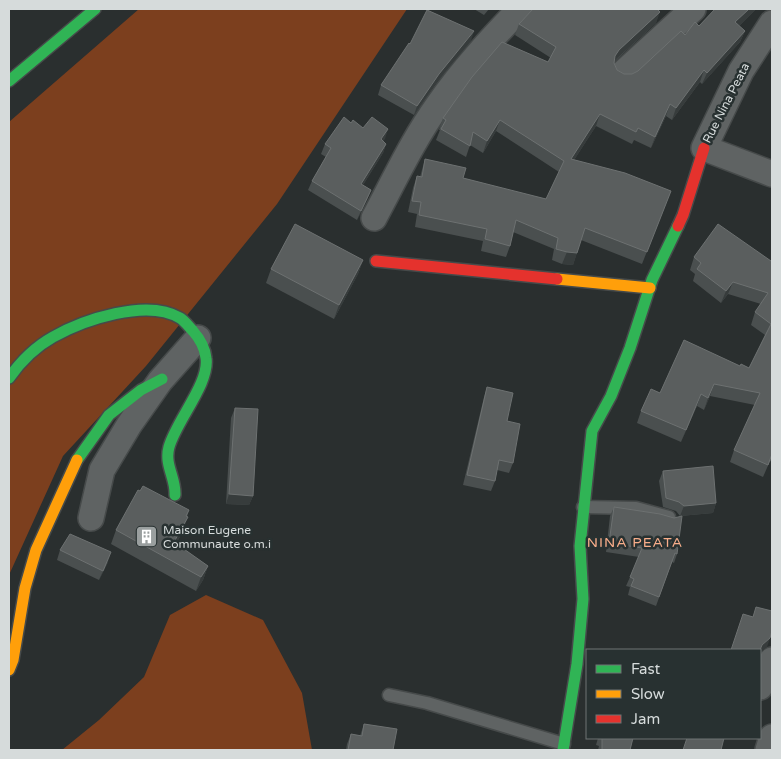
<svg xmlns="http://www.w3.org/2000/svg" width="781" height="759" font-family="'Varela Round',sans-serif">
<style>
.forest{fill:#7c3f1e}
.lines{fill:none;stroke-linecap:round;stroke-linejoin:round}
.lane-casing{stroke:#464a4a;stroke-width:15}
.street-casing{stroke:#464a4a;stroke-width:28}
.fast-casing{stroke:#464a4a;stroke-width:14}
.slow-casing{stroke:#464a4a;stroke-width:14}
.jam-casing{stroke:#464a4a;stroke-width:14}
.lane{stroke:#5f6363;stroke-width:12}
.street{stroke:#5f6363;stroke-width:25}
.fast{stroke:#30b455;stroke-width:11}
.slow{stroke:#ff9f0a;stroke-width:11}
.jam{stroke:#e5322d;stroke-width:11}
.wall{fill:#4a4f4f}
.shaded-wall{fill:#373c3c}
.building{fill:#5a5e5e;stroke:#6d7171}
.labels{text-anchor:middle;stroke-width:5;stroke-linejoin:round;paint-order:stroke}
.street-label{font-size:12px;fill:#d6dbdb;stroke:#283131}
.poi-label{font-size:12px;fill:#d6dbdb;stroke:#283131;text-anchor:start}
.neighbourhood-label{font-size:14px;letter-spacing:1px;fill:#f9ae8b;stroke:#283131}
</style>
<rect width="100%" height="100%" fill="#2a2f2f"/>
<!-- forest -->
<path class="forest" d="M139,9h268l-130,195 -131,162 -83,90 -54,119v-453z
M206,595l57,25 39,73 10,57h-250l37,-30 45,-43 26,-62z"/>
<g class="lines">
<defs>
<path id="lane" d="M583,507l53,1 33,9
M389,695l38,8 137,41"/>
<path id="street" d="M772,23l-31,48 -37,77 68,26
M624,72l69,-63
M374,218c21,-39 39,-78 64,-113 24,-35 53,-66 82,-96
M91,518l11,-48 27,-45 31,-44 38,-43
M760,687l12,-27
M768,750l4,-13"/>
<path id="fast" d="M9,81l86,-72
M9,378c12,-17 26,-31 44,-41 30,-17 94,-39 127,-19 5,3 9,9 13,13 7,8 12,17 13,27 4,25 -30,63 -37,89 -5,18 7,31 6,48
M77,460l32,-45 32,-25 21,-11
M563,750l14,-86 6,-65 -3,-53 12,-115 19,-35 19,-48 22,-68 26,-54"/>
<path id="slow" d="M557,279l93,9
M9,670l4,-10 12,-72 11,-38 41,-90"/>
<path id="jam" d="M678,226l5,-11 21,-67
M376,261l181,18"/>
</defs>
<!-- lane casing -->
<use href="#lane" class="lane-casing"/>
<!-- street casing -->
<use href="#street" class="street-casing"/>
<!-- fast casing -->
<use href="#fast" class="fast-casing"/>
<!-- slow casing -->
<use href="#slow" class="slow-casing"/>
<!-- jam casing -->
<use href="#jam" class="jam-casing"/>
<!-- lane -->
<use href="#lane" class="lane"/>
<!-- street -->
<use href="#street" class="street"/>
<!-- fast -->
<use href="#fast" class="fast"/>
<!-- slow -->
<use href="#slow" class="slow"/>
<!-- jam -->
<use href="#jam" class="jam"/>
</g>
<!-- wall -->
<path class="wall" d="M474,9h15l-5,6z
M533,9h127l-1,2 -3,12 -42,39v1l3,7 7,4h8l6,-3 47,-36 14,-9 21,-17h36l-17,17 6,5 -5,11 -38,42 -2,-2 -28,38 -6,-4 -15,32 -17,-8 -2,4 -36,-18 -22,34 97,31 -29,73 -61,-24 -8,25 -11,-1 -10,-4 2,-11 -41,-17 -3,14 -4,11 -25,-6 2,-10 -68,-14 2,-13 -9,-2 5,-24 4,-12 3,1 5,-18 38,19 83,21 13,-27 -63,-41 -13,22 -13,-8 -4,12 -30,-17 4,-10h-1l4,-12 105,-56 3,-4 -36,-23 4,-11z
M471,41l-35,42 -22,32 -36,-20 3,-10 29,-41z
M363,128l25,1 -5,12 3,3 -3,9 -20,32 8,5 -4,10 -10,20 -49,-30 4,-9 14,-24 -5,-3 4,-10z
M694,257l77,4 1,-3v204l-2,-1 -7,16 -33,-15 4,-12 21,-45 -45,-9 -6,14 -7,-4 -16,36 -44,-19 4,-12 19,-18 80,-27 9,2 16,-33 -14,-10 4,-13 6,-8 -33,-10 -7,9 -28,-22 2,-7 -5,-4z
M363,260l-5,14 -24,45 -68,-36 5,-14z
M487,387l20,34 6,42 -4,10 -12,-3 -2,11 -4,10 -28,-6 21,-88z
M235,408l18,88 -4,9 -23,-1 5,-86z
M663,471l53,32 -3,10 -33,3 -4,-5 -13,-4 -4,-26z
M140,491l49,19 -6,21 -7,13 32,22 -5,14 -7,11 -85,-47 5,-14z
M614,507l63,47 -3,9 -2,-1 -16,44 -28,-11 2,-8 -4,-1 13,-29 -33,-5 4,-36z
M60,550l48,12 -9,18 -42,-20z
M364,724l29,26h-47l1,-6 4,-10 9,2z
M598,738h35l-3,12h-32l1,-4 -3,-1z"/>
<!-- shaded-wall -->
<path class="shaded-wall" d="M749,9h7l-25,25 4,-12z
M660,12l-4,11 -42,38 1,-5 4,-6z
M474,31l-3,10 -35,42 -22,32 3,-9 22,-32z
M745,31l-5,11 -38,42 5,-11z
M704,70l-4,12 -28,38 4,-12z
M670,104l-4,12 -15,32 4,-11z
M600,114l-4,12 -29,45 4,-12z
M500,120l-4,11 -13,22 4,-12z
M388,129l-3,10 -8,10 4,-10z
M386,144l-3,9 -26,41 4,-10z
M371,190l-4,10 -10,20 4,-9z
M567,252l10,1 -4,12 -11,-1z
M363,260l-5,14 -24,45 5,-14z
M733,282l-5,12 -7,9 5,-12z
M714,384l-4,12 -6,14 4,-12z
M701,394l-4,12 -16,36z
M229,494l24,2 -4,9 -23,-1z
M716,503l-3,10 -33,3 4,-10z
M188,517l-5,14 -14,25 5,-14z
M111,552l-3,10 -9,18 4,-9z
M208,566l-5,14 -7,11 5,-14z
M770,638l-3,9 -7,6v-3l2,-5z"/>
<!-- building -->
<path class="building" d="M533,9h124l3,3 -41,38 -4,6 -1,7 3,7 7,4h8l6,-3 43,-40 4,4 10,-13 4,4 16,-17h34l-14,13 10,9 -38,42 -3,-3 -28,38 -6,-4 -15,33 -17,-9 -2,4 -36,-18 -29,45 54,14 46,18 -24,61 -62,-24 -8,25 -10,-1 -11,-3 2,-11 -42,-18 -6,26 -25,-7 2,-10 -68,-14 2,-13 -9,-1 5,-25 5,1 3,-18 41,9 -3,10 83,21 18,-38 -64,-41 -13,21 -14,-9 -3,14 -29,-17 5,-9 -3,-2 29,-41 30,-35 46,20 8,-15 -37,-23z
M427,10l47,21 -35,43 -22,32 -36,-21 28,-42 1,1z
M344,117l7,6 2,-3 10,8 9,-11 16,12 -7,10 5,5 -25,40 10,6 -10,21 -49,-30 19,-33 -6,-4z
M295,224l68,36 -24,45 -68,-36z
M718,224l53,37 1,-3v196l-4,11 -34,-15 26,-57 -46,-9 -6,14 -7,-4 -15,36 -45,-19 10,-22 9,4 24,-53 56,26 1,-2 8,4 22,-44 -16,-12 13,-19 -35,-11 -7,9 -29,-22 4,-6 -7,-6z
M487,387l26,6 -6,28 13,3 -7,39 -14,-3 -4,21 -28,-6z
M235,408l23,1 -5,87 -24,-2z
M713,466l3,37 -32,3 -5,-4 -13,-4 -3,-27z
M143,486l46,24 -3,6 2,1 -14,25 34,24 -7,11 -85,-47 22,-40 2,1z
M614,507l46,7 14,4 8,-2 -5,38 -2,-1 -16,44 -28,-11 3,-7 -4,-2 12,-29 -33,-5z
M70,534l41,18 -8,19 -43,-21z
M756,607l16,4v20l-2,7 -8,7 -2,5h-29l12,-36 10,3z
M364,724l33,5 -4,21h-45l3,-16 11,2z
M602,738h31l-3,12h-28z
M687,738h37l-3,12h-38z"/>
<!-- icons -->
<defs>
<symbol id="building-square" viewBox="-11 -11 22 22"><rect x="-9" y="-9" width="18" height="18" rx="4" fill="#9a9f9f" stroke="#283131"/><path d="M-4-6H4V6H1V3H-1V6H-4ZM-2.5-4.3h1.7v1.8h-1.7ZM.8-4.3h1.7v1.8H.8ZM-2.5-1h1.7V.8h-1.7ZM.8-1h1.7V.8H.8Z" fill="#fff"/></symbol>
</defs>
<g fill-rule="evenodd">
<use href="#building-square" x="134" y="524" width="25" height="25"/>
</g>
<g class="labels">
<!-- street labels -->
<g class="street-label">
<text transform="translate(726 103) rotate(-63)" y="4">Rue Nina Peata</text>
</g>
<!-- poi labels -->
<g class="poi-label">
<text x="163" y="534">Maison Eugene<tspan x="163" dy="14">Communaute o.m.i</tspan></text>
</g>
<!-- neighbourhood labels -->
<g class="neighbourhood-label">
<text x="635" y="547">NINA PEATA</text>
</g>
</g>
<!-- border -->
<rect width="781" height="759" fill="none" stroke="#d6dbdb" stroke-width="20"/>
<!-- legend -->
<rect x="586" y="649" width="175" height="90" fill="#283131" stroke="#6e7575"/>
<rect x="596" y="665" width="25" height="8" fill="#30b455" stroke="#6e7575"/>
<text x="631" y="674" font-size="15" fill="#d6dbdb">Fast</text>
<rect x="596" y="690" width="25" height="8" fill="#ff9f0a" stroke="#6e7575"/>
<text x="631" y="699" font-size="15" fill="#d6dbdb">Slow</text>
<rect x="596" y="715" width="25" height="8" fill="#e5322d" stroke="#6e7575"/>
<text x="631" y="724" font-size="15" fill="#d6dbdb">Jam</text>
</svg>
